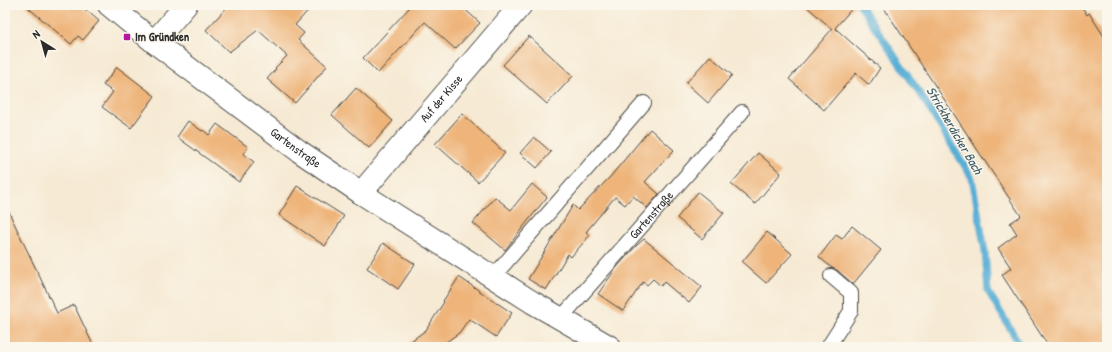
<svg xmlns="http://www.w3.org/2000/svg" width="1112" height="352" font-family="'Patrick Hand',sans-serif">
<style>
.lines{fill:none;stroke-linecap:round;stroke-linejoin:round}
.stream{stroke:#59afd5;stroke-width:7}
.building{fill:#eeb479}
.lane-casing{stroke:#494844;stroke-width:16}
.street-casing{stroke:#494844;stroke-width:24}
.lane{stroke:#fff;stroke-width:14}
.street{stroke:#fff;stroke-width:22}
.poi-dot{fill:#b5179e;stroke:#fbf7ec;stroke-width:1.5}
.labels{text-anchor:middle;stroke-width:3;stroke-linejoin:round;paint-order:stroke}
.poi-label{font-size:12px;font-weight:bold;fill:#2b2b2b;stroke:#fbf7ec;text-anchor:start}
.street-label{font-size:12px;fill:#2b2b2b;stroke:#fbf7ec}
.water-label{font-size:13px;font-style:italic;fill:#3b5966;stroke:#fbf7ec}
</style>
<rect width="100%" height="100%" fill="#fbf7ec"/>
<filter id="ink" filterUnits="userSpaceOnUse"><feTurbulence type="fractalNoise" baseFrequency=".025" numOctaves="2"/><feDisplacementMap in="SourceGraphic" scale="8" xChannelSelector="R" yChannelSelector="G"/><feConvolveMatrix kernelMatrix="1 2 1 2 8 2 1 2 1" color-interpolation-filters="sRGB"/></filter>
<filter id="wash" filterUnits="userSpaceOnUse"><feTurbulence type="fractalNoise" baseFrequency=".012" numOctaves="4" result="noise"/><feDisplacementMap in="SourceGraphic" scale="16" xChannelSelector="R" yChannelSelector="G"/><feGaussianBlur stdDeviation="0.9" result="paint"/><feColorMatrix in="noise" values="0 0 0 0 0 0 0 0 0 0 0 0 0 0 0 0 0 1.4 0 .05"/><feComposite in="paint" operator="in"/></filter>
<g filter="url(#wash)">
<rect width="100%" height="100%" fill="#f6ead4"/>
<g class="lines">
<!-- stream -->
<path class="stream" d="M860,5l57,84 55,89 13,73 3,40 33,56"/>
</g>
<g id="blocks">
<!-- building -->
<path class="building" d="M25,5h55l19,16 -16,19 -5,-4 -7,8z
M229,5h84l-18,20 9,8 -6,7 29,26 -32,37 -28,-24 9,-10 -1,-1 12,-12 -29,-26 -29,22 -23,-22z
M406,5h54l20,18 -25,26 -30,-27 -47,51 -15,-15 46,-50z
M805,5h50l-20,23 45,40 -11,17 -13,-12 -32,37 -35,-31 43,-50z
M882,5h199l6,10 2,-2 18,28v306h-58l-47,-72 9,-7 -13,-20 19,-14 -7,-11 11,-7z
M529,36l44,40 -26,28 -44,-39z
M710,56l22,19 -24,28 -22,-20z
M117,67l38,29 -24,32 -29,-21 11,-15 -10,-7z
M356,88l37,33 -24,27 -37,-33z
M462,114l43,39 -27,29 -43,-38z
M188,121l14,10 1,-1 6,5 8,-11 31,23 -5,7 11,8 -15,20 -62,-45z
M650,129l24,21 -29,32 14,12 -12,14 -14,-12 -8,9 -10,-8 -29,35 4,3 -19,22 -3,-3 -22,36 -18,-11 45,-74 5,5 32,-33z
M534,137l17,15 -14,16 -17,-15z
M758,153l23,20 -26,31 -24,-20z
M532,184l15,13 -42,53 -32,-27 22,-26 16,13z
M297,186l47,30 -19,30 -46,-31z
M698,192l26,21 -22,26 -25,-21z
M5,204l52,109 17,-8 20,42h-89z
M852,226l29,24 -28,34 -16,-14 -5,-2 -13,-11 17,-22 6,4z
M767,232l25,22 -26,29 -24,-21z
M644,239l58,48 -13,16 -25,-21 -3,4 -8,-7 -6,6 -4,-3 -20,29 -25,-17 19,-27 19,-21z
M383,243l32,21 -17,25 -31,-21z
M459,277l53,36 -16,24 -27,-18 -10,14 -20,14h-36l23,-17 18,-28 -1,-1z"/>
</g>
</g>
<g filter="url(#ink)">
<use href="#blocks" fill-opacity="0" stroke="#494844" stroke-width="1"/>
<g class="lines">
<defs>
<g id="lane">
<path d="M493,277l151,-174"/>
<path id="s1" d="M561,318l181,-206"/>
<path d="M828,347l23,-36v-18l-20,-17"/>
</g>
<g id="street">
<path id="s2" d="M109,5l45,37 145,109 62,42 171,109 78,45"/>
<path d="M154,42l32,-37"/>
<path id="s3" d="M361,193l160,-188"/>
</g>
</defs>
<!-- lane casing -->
<use href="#lane" class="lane-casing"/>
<!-- street casing -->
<use href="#street" class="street-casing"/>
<!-- lane -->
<use href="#lane" class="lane"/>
<!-- street -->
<use href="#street" class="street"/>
</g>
</g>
<!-- markers -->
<rect class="poi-dot" x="123" y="33" width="8" height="8" rx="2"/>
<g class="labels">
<!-- poi labels -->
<g class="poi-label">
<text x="135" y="41">Im Gründken</text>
</g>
<!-- street labels -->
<g class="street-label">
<text dy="4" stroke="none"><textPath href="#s3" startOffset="124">Auf der Kisse</textPath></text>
<text dy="4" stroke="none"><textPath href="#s2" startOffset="235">Gartenstraße</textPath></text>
<text dy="4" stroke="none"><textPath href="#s1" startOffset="137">Gartenstraße</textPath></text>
</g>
<!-- water labels -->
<g class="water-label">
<text transform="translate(955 130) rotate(60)" y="5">Strickherdicker Bach</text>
</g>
</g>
<!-- margin -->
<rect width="1112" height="352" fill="none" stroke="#fbf7ec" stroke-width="20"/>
<!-- north arrow -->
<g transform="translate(42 42) rotate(323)" stroke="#fbf7ec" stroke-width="3" paint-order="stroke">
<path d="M0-3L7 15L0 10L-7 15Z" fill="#2b2b2b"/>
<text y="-6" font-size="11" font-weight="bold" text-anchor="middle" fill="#2b2b2b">N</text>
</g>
</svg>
